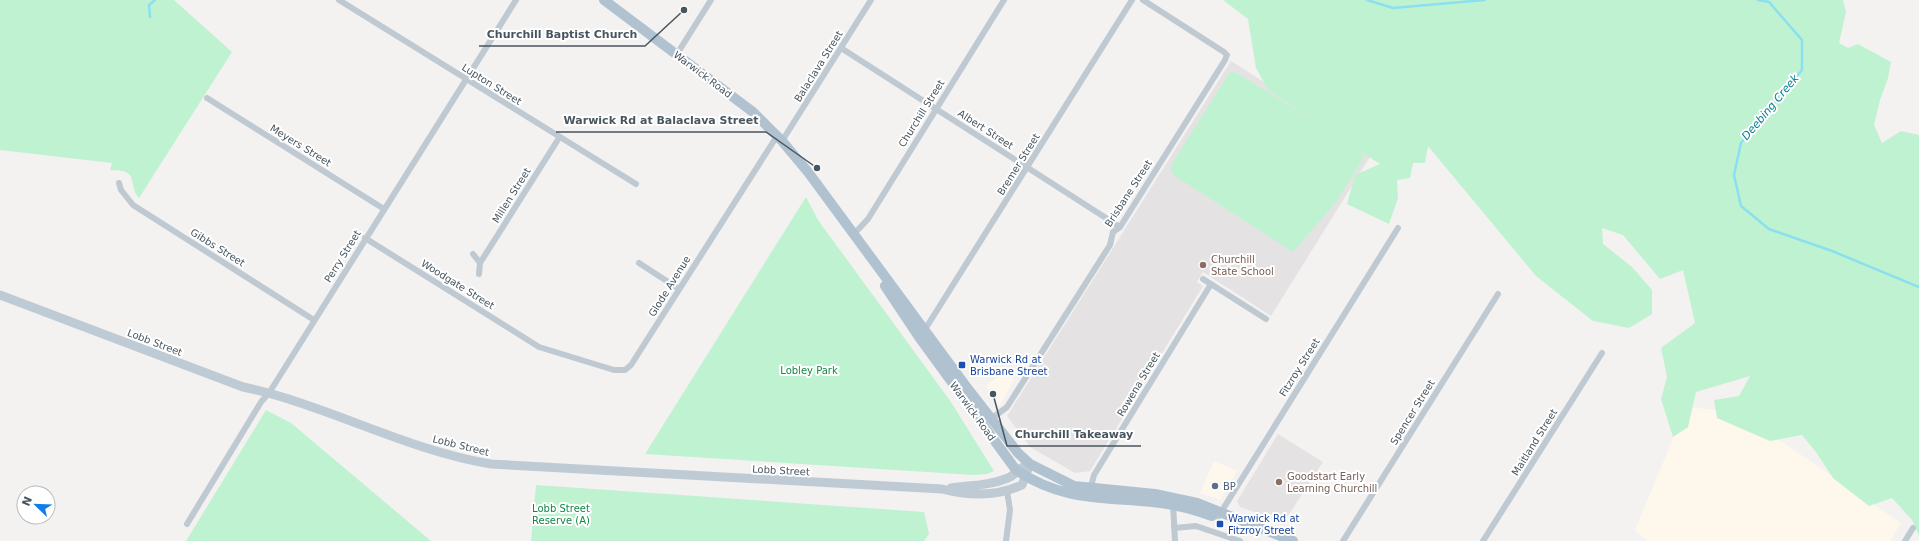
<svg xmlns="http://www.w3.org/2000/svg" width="1919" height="541" font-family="'DejaVu Sans',sans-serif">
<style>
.commercial{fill:#fdf7ec}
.education{fill:#e5e2e3}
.green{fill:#bff2d0}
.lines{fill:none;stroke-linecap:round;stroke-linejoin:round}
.stream{stroke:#8be0f0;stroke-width:2.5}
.minor{stroke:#bfc9d1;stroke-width:6}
.secondary{stroke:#becbd5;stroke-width:9}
.primary{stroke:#b0c2d0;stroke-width:10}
.education-dot{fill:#8d6e63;stroke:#fff;stroke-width:1.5}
.transit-dot{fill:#1a4fb4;stroke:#fff;stroke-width:1.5}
.service-dot{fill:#5c6f8a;stroke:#fff;stroke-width:1.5}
.labels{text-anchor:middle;stroke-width:4;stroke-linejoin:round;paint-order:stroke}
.street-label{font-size:10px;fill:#485660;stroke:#fff}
.education-label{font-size:10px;fill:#785e54;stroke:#fff;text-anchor:start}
.transit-label{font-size:10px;fill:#164399;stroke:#fff;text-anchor:start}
.park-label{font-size:10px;fill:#148647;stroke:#fff}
.service-label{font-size:10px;fill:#4e5e75;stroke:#fff;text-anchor:start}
.water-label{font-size:11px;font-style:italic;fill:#097d93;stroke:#fff}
.leader{fill:none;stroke:#485660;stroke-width:1.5}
.callout-dot{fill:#485660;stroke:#fff;stroke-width:1.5}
.callout-label{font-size:11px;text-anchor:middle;font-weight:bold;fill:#485660;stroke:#fff;stroke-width:4;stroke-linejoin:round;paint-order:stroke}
</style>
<rect width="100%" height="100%" fill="#f4f1f1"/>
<!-- commercial -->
<path class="commercial" d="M1006,370l8,10 -15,26 -13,-20z
M1686,407l31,3 58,27 126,86 -11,18h-243l-12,-11z
M1214,461l23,10 -17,29 -20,-7z"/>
<!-- education -->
<path class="education" d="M1231,61l142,91 -102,164 -68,-44 -6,10 6,4 -113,185 -15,2 -45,-26 -23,-31z
M1278,434l45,28 -39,60 -44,-15 -3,-6z"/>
<!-- green -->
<path class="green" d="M0,0h174l58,52 -93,146c-13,-15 3,-28 -29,-28l2,-7 -112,-13z
M1223,0h620l3,12 -7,31 9,5 10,-4 33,18 -3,16 -8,22 -6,25 8,18 19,-12 18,4v401l-7,-16 -20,-22 -23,8 -36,-28 -17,-26 -14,-17 -32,6 -53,-23 -3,-18 25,-4 11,-20 -54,16 -8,35 -15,10 -12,-38 6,-22 -6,-29 34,-25 -12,-53 -23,9 -37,-44 -21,-7 1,16 29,23 20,23v24l-23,14 -36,-7 -57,-45 -108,-130 -3,17h-12l-3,15 -13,2 1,18 -9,26 -42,-20 8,-29 25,-11 -19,-12 2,7 -27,43 -43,50 -121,-78 -1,-4 2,-8 57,-90 7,1 82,51 -51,-34 -12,-22 -8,-49z
M806,197l12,23 133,182 43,69 -7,3 -13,1 -329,-21z
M266,410l25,13 140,118h-245z
M536,485l388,27 5,22 -5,7h-393z"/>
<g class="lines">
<!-- stream -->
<path class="stream" d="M1367,0l26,8 92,-8
M1758,0l11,2 33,38v30l-61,73 -7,32 7,31 28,23 63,22 87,36
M150,17l-1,-12 6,-5"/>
<!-- minor -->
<path class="minor" d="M339,0l297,184
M841,48l279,179
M677,54l34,-54
M207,98l177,111
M782,141l89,-141
M119,183l2,7 12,15 181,115
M853,235l15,-16 136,-219
M365,238l174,109 75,23h11l6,-5 146,-229
M473,254l7,9 -1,11
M480,263l79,-125
M639,263l40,26
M1203,279l63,40
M924,331l208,-331
M991,419l16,-12 103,-162 3,-13 7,-5 105,-167 2,-5 -3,-3 -81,-52
M1090,490l4,-15 117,-191
M1173,503l2,38
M1218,517l180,-289
M187,524l74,-122 8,-9 247,-393
M1174,528l22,-2 44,15
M1006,541l4,-31 -3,-19
M1343,541l155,-247
M1483,541l119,-188
M1905,541l8,-13"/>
<!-- secondary -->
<path class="secondary" d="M0,295l243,92c85,18 162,63 248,77l451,25c27,7 54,8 80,-4l8,-21
M951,488c20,-3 37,-2 57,-10 6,-2 9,-8 15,-11"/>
<!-- primary -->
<path class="primary" d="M604,0l149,112 29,29 26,31 157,213 53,68 12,11 44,22 81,8 42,9 96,38
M885,286l34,51 97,133c46,31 85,27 136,32 21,2 41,7 60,14"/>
</g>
<!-- markers -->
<g class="education-dot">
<circle cx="1203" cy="265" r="4"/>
<circle cx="1279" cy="482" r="4"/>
</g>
<g class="transit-dot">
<rect x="958" y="361" width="8" height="8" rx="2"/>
<rect x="1216" y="520" width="8" height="8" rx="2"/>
</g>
<circle class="service-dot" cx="1215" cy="486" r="4"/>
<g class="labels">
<!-- street labels -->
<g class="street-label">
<text transform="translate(818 66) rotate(-58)" y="4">Balaclava Street</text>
<text transform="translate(703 74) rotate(37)" y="4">Warwick Road</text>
<text transform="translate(492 84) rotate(32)" y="4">Lupton Street</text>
<text transform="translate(921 113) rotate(-58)" y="4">Churchill Street</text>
<text transform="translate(986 129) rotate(33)" y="4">Albert Street</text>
<text transform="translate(301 145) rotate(32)" y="4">Meyers Street</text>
<text transform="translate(1018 164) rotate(-58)" y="4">Bremer Street</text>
<text transform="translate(1128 193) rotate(-57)" y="4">Brisbane Street</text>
<text transform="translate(511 195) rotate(-58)" y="4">Millen Street</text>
<text transform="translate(218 247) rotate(32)" y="4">Gibbs Street</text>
<text transform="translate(342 256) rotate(-58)" y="4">Perry Street</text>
<text transform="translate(458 284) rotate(32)" y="4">Woodgate Street</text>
<text transform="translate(669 286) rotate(-58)" y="4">Glode Avenue</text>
<text transform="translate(155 342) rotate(21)" y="4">Lobb Street</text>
<text transform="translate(1299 367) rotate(-58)" y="4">Fitzroy Street</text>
<text transform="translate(1138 384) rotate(-59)" y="4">Rowena Street</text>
<text transform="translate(973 411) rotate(54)" y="4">Warwick Road</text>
<text transform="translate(1412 412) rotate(-58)" y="4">Spencer Street</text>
<text transform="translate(1534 442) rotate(-58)" y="4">Maitland Street</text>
<text transform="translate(461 445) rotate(14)" y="4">Lobb Street</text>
<text transform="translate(781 470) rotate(3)" y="4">Lobb Street</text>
</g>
<!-- education labels -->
<g class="education-label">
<text x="1211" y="263">Churchill<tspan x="1211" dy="12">State School</tspan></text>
<text x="1287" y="480">Goodstart Early<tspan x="1287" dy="12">Learning Churchill</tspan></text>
</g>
<!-- transit labels -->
<g class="transit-label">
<text x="970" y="363">Warwick Rd at<tspan x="970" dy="12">Brisbane Street</tspan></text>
<text x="1228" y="522">Warwick Rd at<tspan x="1228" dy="12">Fitzroy Street</tspan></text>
</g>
<!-- park labels -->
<g class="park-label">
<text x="809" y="374">Lobley Park</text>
<text x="561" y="512">Lobb Street<tspan x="561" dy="12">Reserve (A)</tspan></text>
</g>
<!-- service labels -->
<g class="service-label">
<text x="1223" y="490">BP</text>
</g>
<!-- water labels -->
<g class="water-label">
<text transform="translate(1770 107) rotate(-50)" y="4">Deebing Creek</text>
</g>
</g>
<!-- callouts -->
<path class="leader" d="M684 10L645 46H479M817 168L766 132H556M993 394L1007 446H1141"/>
<g class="callout-dot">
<circle cx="684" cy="10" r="4"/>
<circle cx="817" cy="168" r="4"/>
<circle cx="993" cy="394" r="4"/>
</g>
<g class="callout-label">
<text x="562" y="38">Churchill Baptist Church</text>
<text x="661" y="124">Warwick Rd at Balaclava Street</text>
<text x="1074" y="438">Churchill Takeaway</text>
</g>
<!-- north arrow -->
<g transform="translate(36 505) rotate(293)"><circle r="19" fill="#ffffff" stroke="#b6bbbf"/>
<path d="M0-3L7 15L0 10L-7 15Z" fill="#127cec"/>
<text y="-6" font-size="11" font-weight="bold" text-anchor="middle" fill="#485660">N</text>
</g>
</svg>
